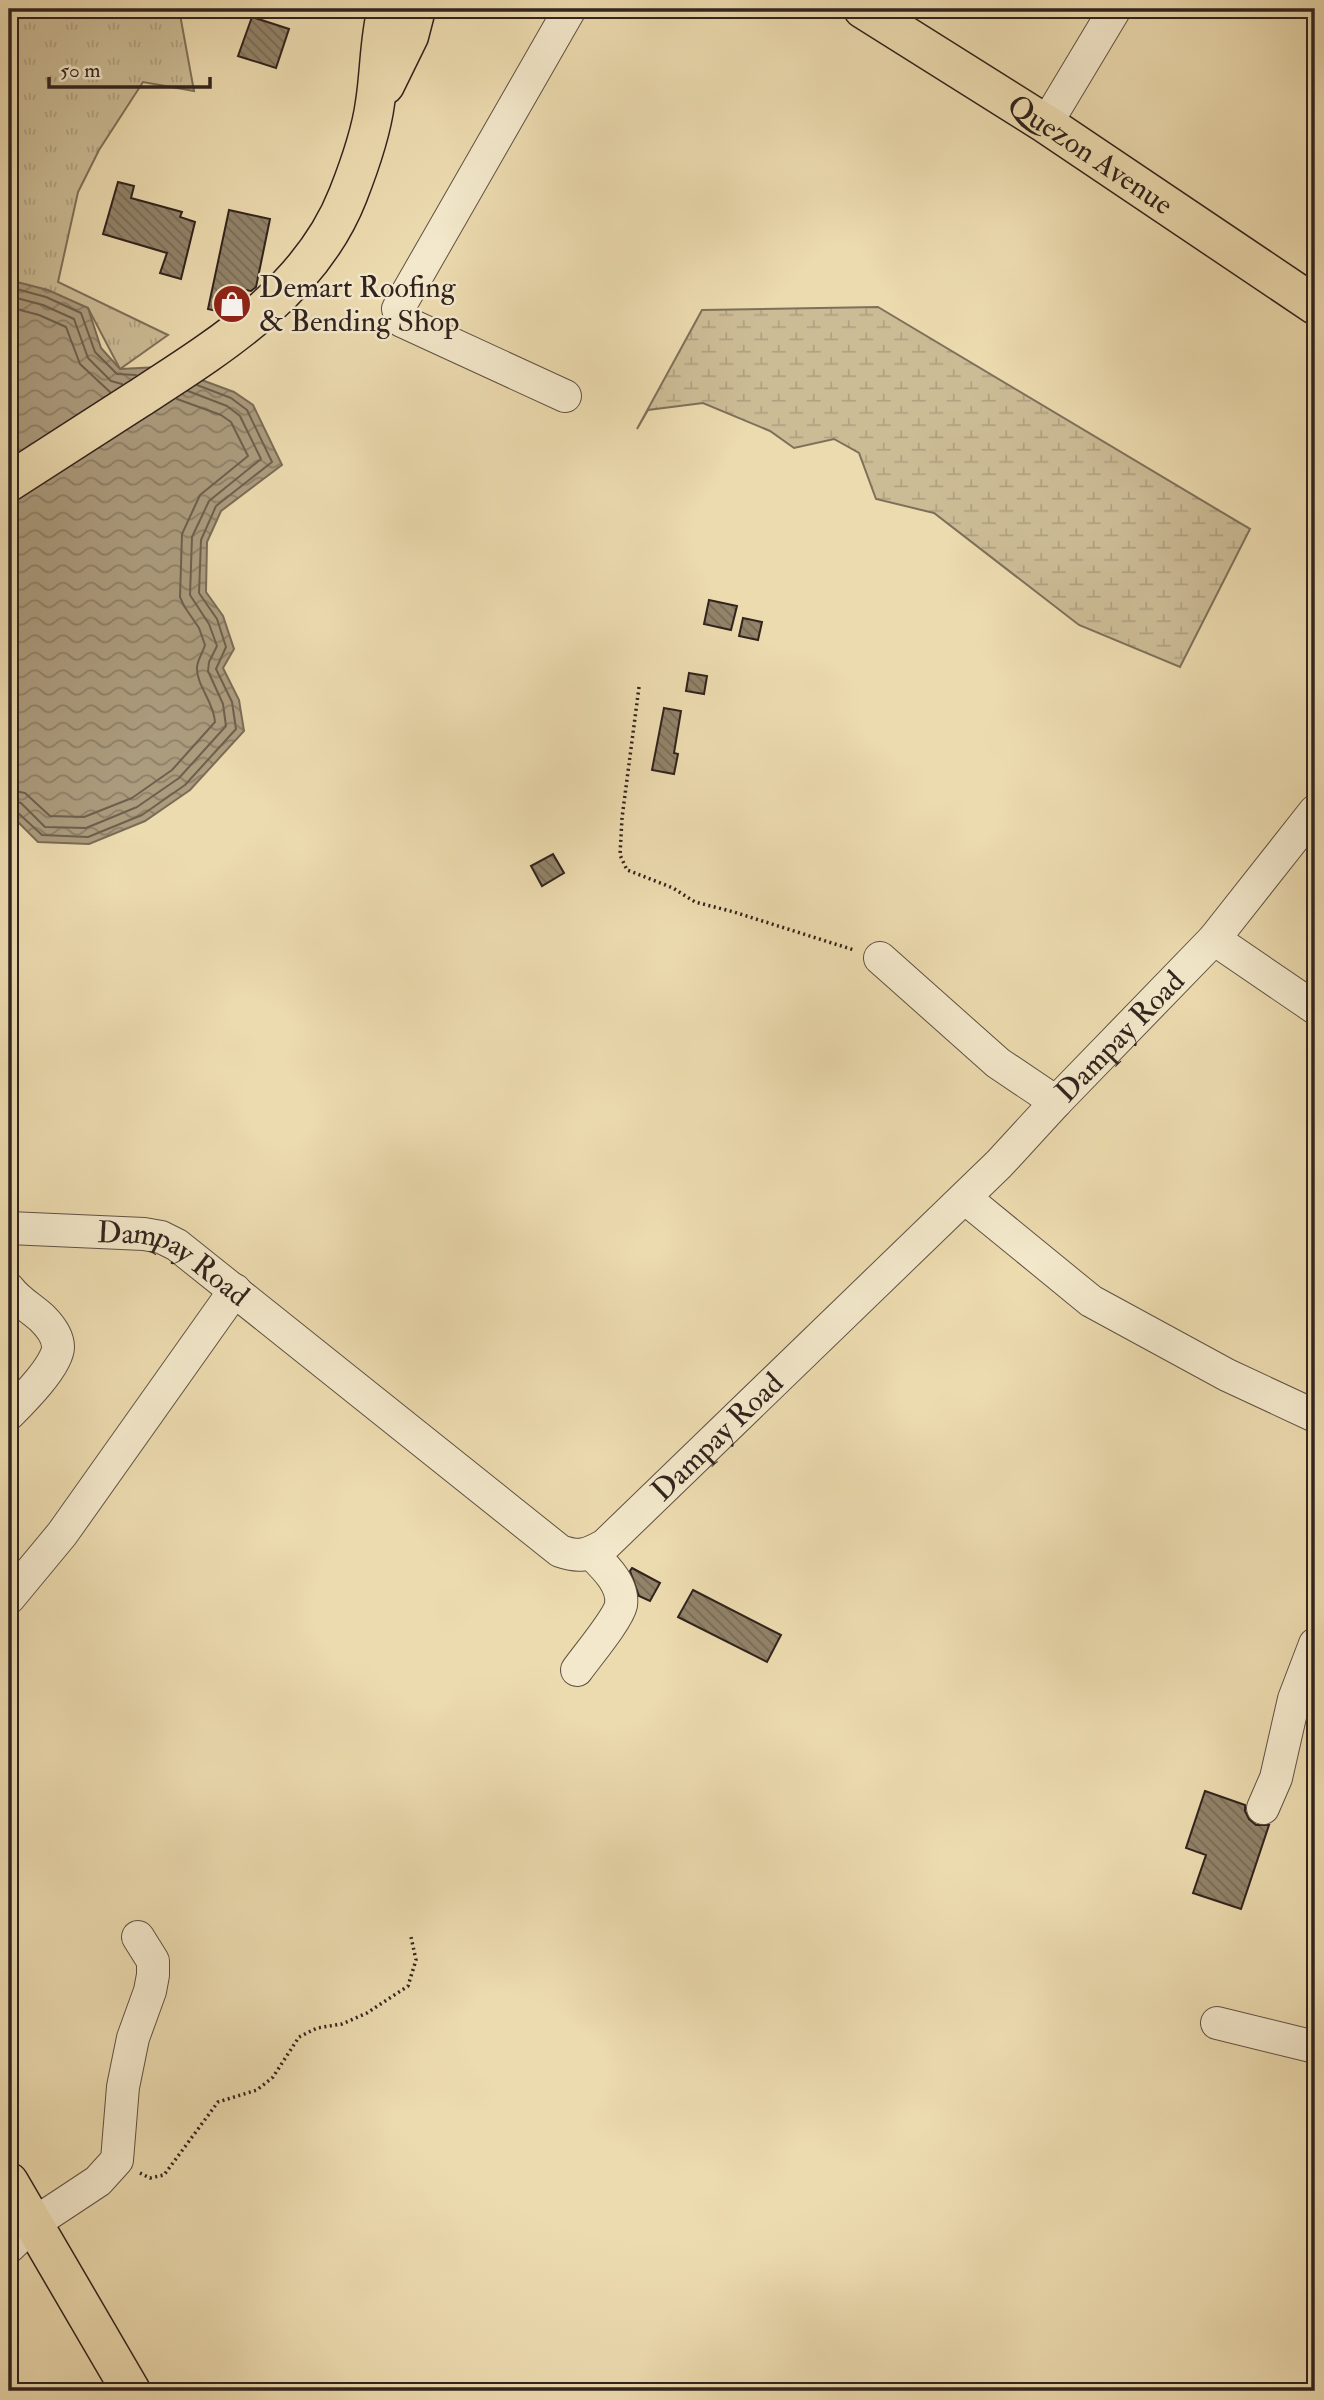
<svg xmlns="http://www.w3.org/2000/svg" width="1324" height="2400" font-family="'IM FELL Double Pica',serif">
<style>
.grass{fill:url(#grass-tufts);stroke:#7e705a;stroke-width:2}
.wetland{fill:url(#wetland-marsh);stroke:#7e705a;stroke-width:2}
.water{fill:url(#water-waves);stroke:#7b6c58;stroke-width:2}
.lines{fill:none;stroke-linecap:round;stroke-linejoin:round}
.shore{stroke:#6e604e;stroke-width:2}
.building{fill:url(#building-back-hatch);stroke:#31231e;stroke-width:2}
.minor-casing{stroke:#605142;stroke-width:34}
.major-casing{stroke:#31231e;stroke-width:41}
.path{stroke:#31231e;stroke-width:3.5;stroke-dasharray:2 3.5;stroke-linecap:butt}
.minor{stroke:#f3e8cb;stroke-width:32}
.major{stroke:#ecdbaf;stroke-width:38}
.labels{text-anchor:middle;stroke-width:5;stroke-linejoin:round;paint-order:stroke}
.street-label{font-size:30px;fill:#31231e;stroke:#f3e8cb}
.poi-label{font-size:30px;fill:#31231e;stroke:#f3e8cb;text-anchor:start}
</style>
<defs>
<pattern id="grass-tufts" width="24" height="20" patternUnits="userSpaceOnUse" patternTransform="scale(1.75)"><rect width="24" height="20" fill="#ccbc96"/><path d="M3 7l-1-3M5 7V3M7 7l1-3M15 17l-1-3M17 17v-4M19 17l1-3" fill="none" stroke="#b0a181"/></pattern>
<pattern id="wetland-marsh" width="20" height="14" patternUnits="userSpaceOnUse" patternTransform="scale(1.75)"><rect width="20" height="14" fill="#ccbc96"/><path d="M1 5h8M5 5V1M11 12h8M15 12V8" fill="none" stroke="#b0a181"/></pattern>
<pattern id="water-waves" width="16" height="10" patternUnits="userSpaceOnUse" patternTransform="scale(1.75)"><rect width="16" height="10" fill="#ac9c7e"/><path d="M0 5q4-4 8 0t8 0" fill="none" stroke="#8d7f67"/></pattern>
<pattern id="building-back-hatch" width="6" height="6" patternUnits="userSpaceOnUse" patternTransform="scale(1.75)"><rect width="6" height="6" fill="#928369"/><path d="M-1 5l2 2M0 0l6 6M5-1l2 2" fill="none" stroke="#786b56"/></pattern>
</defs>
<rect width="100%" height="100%" fill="#ecdbaf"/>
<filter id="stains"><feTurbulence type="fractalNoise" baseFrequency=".00286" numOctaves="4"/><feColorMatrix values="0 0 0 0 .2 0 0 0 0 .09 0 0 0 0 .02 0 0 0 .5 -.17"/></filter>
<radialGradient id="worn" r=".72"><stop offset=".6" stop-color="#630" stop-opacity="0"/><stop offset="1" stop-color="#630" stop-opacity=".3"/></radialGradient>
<!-- grass -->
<path class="grass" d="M9,9h170l15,82 -51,-9 -44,68 -21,42 -20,90 110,53 -48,34 -32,-61 -40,-17 -39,-11z"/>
<!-- wetland -->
<path class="wetland" d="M878,307l372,222 -70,138 -101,-42 -145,-112 -58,-14 -17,-46 -25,-14 -40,9 -24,-17 -67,-28 -55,7 -11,19 65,-119z"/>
<!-- water -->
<path class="water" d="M9,280l39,10 40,18 13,40 19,21 39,-2 21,5 54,20 19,13 29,60 -61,46 -14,31 -1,50 17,24 11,33 -11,19 16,32 5,31 -54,59 -45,31 -56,23 -51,-2 -29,-29z"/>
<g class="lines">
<!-- shore -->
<path class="shore" d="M9,287l37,10 35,16 14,39 22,22 19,1
M9,296l34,9 31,14 14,39 23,23 11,3
M9,307l30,8 27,12 14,37 30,28
M9,790l16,3 25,23 34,1 48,-19 40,-28 43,-48c-1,-20 -19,-37 -18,-55 1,-8 6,-15 8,-22l-6,-17 -15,-22 -4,-9 2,-63 18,-39 48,-39 -17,-34 -10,-7 -44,-16
M9,800l12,3 24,24 41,1 51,-21 42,-29 47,-52 -3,-22 -15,-33 1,-9 8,-16 -8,-22 -19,-29 2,-58 17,-36 52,-42 -21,-43 -13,-10 -39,-15
M9,809l7,2 26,24 46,2 54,-22 43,-30 51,-56 -4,-27 -16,-33 10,-22 -9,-28 -18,-26 2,-53 15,-34 56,-44 -25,-52 -16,-12 -34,-13"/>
</g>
<!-- building -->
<path class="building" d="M252,17l37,12 -13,39 -38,-12z
M118,182l16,4 -3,12 51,14 -2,5 15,5 -14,57 -21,-6 7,-20 -64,-19z
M229,210l41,9 -14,68 -5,4 -12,-2 -4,15 -10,9 -17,-4z
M709,600l28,6 -6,24 -27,-6z
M743,618l19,4 -4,18 -19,-4z
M689,673l18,3 -3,18 -18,-3z
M664,708l17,3 -7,42 4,1 -4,20 -22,-4z
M553,854l11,19 -22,13 -11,-20z
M632,1568l28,15 -10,18 -11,-5 -9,-25z
M693,1590l88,45 -14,27 -89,-45z
M1205,1791l40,14v6l4,8 7,6h13l-28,84 -48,-16 13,-38 -20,-7z"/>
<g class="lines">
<defs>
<g id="minor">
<path d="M1046,124l69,-115"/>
<path d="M565,396l-163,-75 -4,-12 172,-300"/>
<path d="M1214,939l101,69"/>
<path d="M880,958l118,105 58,39"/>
<path d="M965,1198l126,103 136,74 88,41"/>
<path id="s1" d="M9,1228l135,6 17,3 16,8 383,306c20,7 27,4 45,-6l394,-381 57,-62 158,-163 101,-128"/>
<path d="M9,1289c9,12 22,19 33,29 8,8 16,18 16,29 0,18 -36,54 -49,67"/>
<path d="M9,1598l53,-64 173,-244"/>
<path d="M577,1670c10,-14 41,-51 44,-65 3,-21 -17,-39 -30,-52"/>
<path d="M1263,1808l13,-30 18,-79 21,-55"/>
<path d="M1217,2023l98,24"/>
<path d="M9,2247l24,-23 65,-43 19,-21 6,-73 10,-49 17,-47 3,-16v-14l-15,-24"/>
</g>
<g id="major">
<path id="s2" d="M863,9l183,115 269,181"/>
<path d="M385,85l24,-49 7,-27"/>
<path d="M9,482c43,-28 86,-55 129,-83 82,-53 173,-109 210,-204 11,-28 23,-61 27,-92 5,-31 4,-63 12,-94"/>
<path d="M9,2182l122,209"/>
</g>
</defs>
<!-- minor casing -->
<use href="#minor" class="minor-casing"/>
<!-- major casing -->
<use href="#major" class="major-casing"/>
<!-- path -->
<path class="path" d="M639,687l-17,131 -2,37 7,15 46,18 22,14 39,10 120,38
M140,2173l10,5 14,-3 54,-73 39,-12 16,-13 26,-40 18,-9 25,-4 25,-11 41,-27 8,-26 -5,-23"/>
<!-- minor -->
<use href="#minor" class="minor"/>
<!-- major -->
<use href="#major" class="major"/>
</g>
<!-- icons -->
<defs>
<symbol id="shop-disc" viewBox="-11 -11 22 22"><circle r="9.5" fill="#8f2418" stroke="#f3e8cb"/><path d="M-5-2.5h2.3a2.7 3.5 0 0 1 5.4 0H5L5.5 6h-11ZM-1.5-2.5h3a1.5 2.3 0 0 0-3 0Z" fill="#fff"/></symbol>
</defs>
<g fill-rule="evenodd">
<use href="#shop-disc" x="210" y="282" width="44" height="44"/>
</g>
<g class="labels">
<!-- street labels -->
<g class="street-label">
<text dy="10" stroke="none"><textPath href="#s2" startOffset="270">Quezon Avenue</textPath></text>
<text dy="10" stroke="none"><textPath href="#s1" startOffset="1432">Dampay Road</textPath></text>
<text dy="10" stroke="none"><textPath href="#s1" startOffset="173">Dampay Road</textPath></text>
<text dy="10" stroke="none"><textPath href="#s1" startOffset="864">Dampay Road</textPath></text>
</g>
<!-- poi labels -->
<g class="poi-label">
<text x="259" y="297">Demart Roofing<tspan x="259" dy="34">&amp; Bending Shop</tspan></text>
</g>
</g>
<!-- margin -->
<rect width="1324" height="2400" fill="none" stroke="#ecdbaf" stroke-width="35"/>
<rect x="10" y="10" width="1303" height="2379" fill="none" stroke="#31231e" stroke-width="3.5"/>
<rect x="18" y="18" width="1289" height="2365" fill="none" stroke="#31231e" stroke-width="2"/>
<!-- scale -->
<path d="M49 77v10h161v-10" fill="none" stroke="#31231e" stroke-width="3.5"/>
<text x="60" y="77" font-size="21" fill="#31231e" stroke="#f3e8cb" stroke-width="5" paint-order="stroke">50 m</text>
<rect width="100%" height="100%" filter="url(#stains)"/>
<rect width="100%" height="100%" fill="url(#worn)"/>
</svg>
